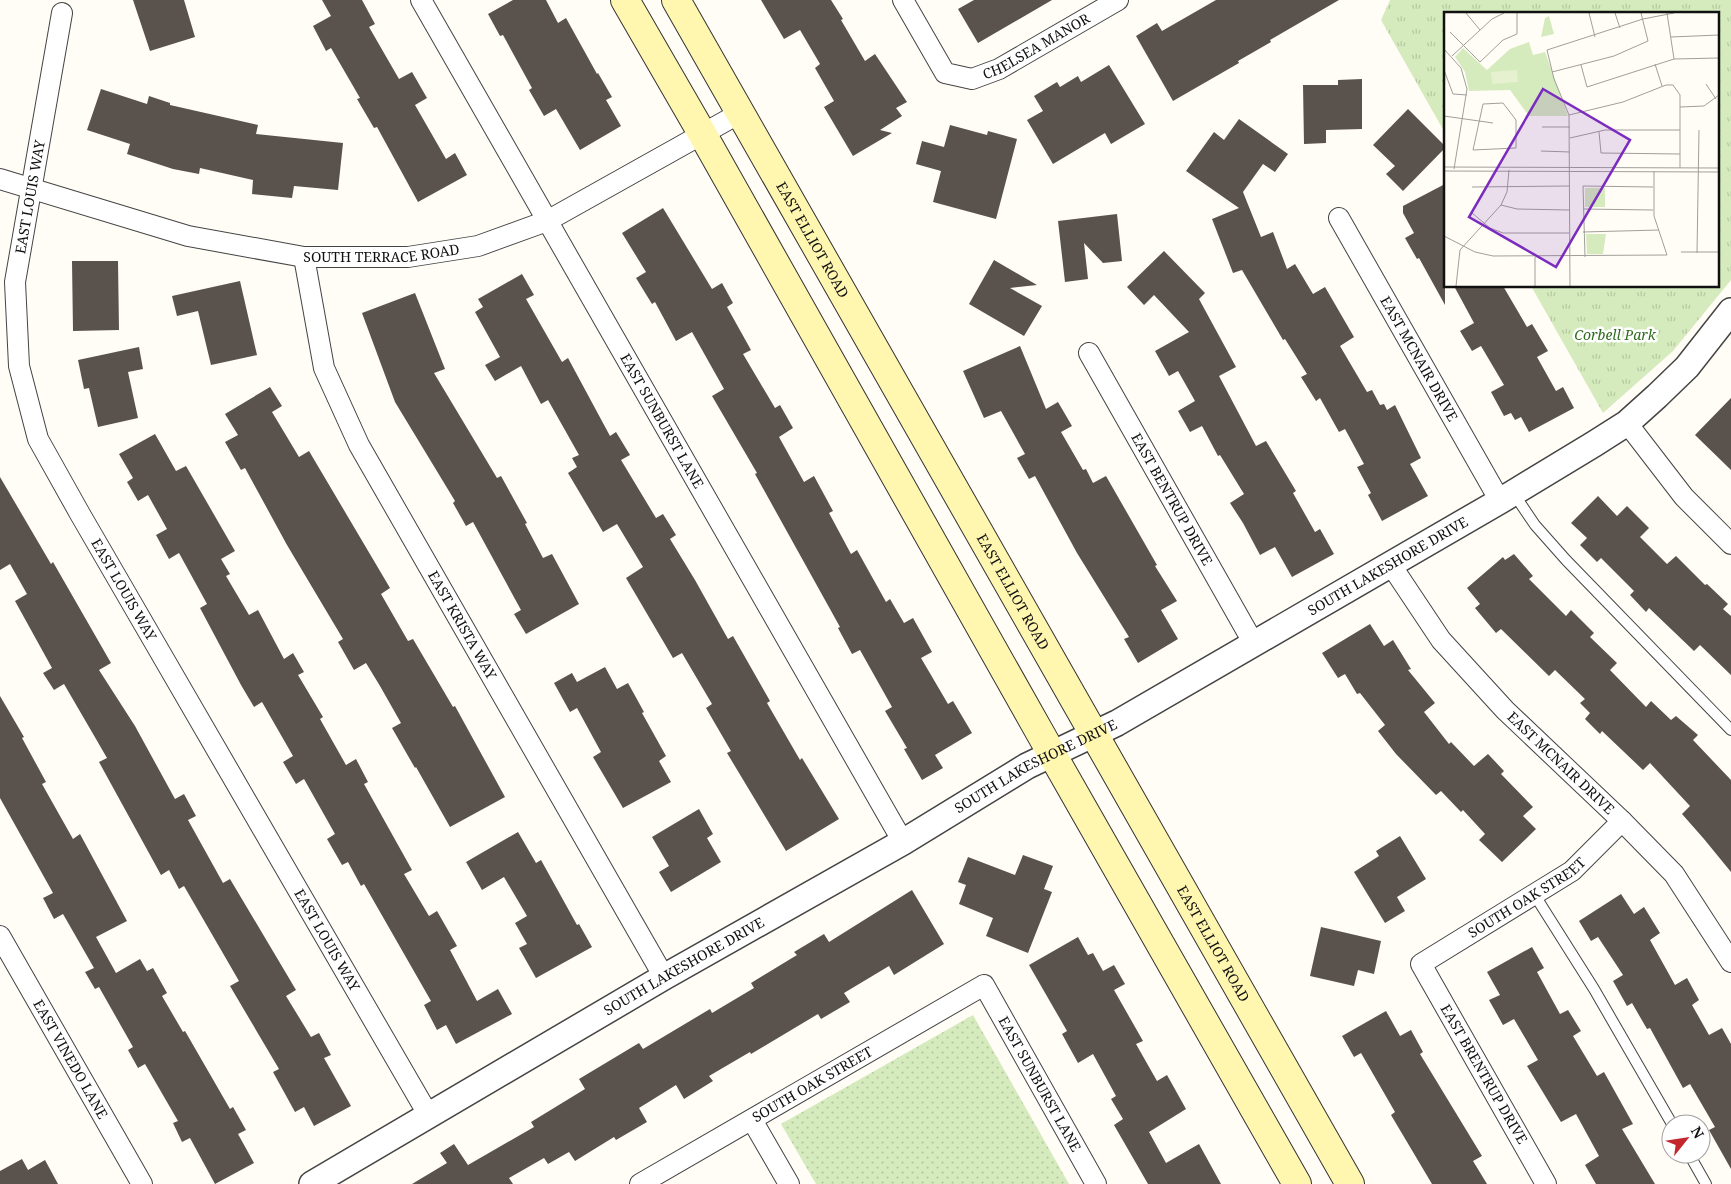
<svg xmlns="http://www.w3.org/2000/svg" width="1731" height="1184" font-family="'Noto Serif',serif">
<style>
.grass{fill:url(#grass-dots)}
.park{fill:url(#park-tufts)}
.building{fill:#5a524d}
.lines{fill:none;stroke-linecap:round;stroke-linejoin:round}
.service-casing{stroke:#444;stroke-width:12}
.minor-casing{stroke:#444;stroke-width:22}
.tertiary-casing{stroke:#444;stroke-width:28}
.secondary-casing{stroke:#333;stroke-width:30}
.service{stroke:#fff;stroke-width:10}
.minor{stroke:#fff;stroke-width:20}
.tertiary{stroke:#fff;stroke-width:25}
.secondary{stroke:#fff6b0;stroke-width:28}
.labels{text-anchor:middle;stroke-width:5;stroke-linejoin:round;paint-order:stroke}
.street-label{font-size:14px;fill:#111;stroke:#fff}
.park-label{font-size:14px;font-style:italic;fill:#2f6b1f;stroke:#fff}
.inset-road{fill:none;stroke:#a09f9a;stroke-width:1}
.view{fill:#7b2cbf;fill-opacity:0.15;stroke:#7b2cbf;stroke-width:2.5}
.inset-edge{fill:none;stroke:#111;stroke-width:2.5}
</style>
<defs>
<pattern id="grass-dots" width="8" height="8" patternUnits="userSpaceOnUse" patternTransform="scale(1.25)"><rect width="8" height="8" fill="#d5ebbd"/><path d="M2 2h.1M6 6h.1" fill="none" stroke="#b6c8a1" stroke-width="1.8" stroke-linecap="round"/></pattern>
<pattern id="park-tufts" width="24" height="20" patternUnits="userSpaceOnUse" patternTransform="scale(1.25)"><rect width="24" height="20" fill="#d5ebbd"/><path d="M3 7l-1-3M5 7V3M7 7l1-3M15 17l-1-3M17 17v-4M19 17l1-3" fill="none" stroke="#b6c8a1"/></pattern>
</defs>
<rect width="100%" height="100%" fill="#fffdf5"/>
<!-- grass -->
<path class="grass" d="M973,1015l96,169h-253l-35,-60z"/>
<!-- park -->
<path class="park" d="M1390,0h341v280l-58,71 -70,62 -72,-127h186v-272h-272v119l-64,-113z"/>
<!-- building -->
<path class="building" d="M133,0h51l11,37 -45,14z
M322,0h40l13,24 -6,3 30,52 13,-7 15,26 -12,7 31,54 9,-6 12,22 -49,27 -41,-75 -3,1 -17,-29 3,-1 -29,-50 -5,3 -13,-25 18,-10z
M513,0h33l12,23 8,-5 31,56 1,-1 14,24 -6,3 15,26 -41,24 -24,-41 -12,7 -15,-26 3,-2 -29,-53 -3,1 -12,-22z
M761,0h70l12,19 -2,1 24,41 10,-7 32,48 -11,6 6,8 -22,14 12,3 -39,23 -29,-49 10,-6 -19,-33 5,-4 -20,-34 -16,9z
M974,0h78l-74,43 -20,-34z
M1216,0h123l-69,40 1,2 -33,19 1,2 -66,38 -37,-65 21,-13 5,8z
M1109,65l36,59 -34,20 -6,-11 -52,31 -26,-44 16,-9 -9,-15 23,-14 3,5 18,-11 3,6z
M1362,79v50l-36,1v13l-22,1 -1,-59h35v-5z
M101,89l46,15 2,-8 21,7v2l88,20 -2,9 87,9 -5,47 -44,-4 -2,12 -40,-4 1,-14 -53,-12 -1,6 -26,-5 -46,-15 3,-10 -43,-14z
M1408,109l37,37v2l-42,43 -17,-17 9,-8 -22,-21z
M1239,119l49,35 -13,18 -12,-8 -20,28 18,45 12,-5 14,37 8,-5 18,30 12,-7 29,50 -14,9 27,46 5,-2 8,15 4,-1 3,6 8,-5 26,53 -11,6 18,32 -46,25 -14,-26 3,-2 -14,-26 7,-3 -19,-35 -6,3 -19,-34 -4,3 -15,-24 6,-3 -22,-35 -2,1 -41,-70 -9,3 -21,-54 27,-11 -53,-37 28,-39 10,8z
M950,125l37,10 1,-4 29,8 -21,80 -63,-17 8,-31 -25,-7 6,-23 22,6z
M1445,184v121l-26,-47 -2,1 -12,-21 9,-5 -11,-20v-7z
M663,208l49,81 10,-6 11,20 -6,4 24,43 -8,4 32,54 5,-3 13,23 -14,9 25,45 10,-6 19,35 -4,2 22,41 6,-4 29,52 4,-3 14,24 9,-5 19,34 -11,6 27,46 5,-3 19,32 -37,22 8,13 -21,12 -18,-31 3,-1 -22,-37 7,-4 -32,-57 -8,4 -14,-26 2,-1 -85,-153 2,-1 -45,-77 12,-7 -32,-57 -16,9 -21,-39 -3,2 -16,-26 10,-6 -24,-39z
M1117,214l5,47 -19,2 -19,-20 4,36 -23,3 -7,-61z
M1164,251l41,42 -6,6 37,68 -17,9 37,70 10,-5 30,50 -3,2 22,39 5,-3 14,25 -42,23 -17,-30 -15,8 -17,-32 -13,-20 14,-9 -24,-39 -2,1 -16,-30 -12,6 -12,-21 17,-10 -17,-30 -9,5 -14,-25 34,-19 -35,-37 -10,10 -17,-18z
M994,260l43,25 -27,3 32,18 -18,30 -55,-32z
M72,261h46l1,69 -46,1z
M522,274l12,21 -8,4 36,63 6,-4 42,78 6,-4 14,23 -9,5 35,58 7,-4 13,21 -6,4 25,41 33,59 5,-3 37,65 -3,2 33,57 2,-2 37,61 -53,32 -59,-98 4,-2 -25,-43 6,-4 -30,-51 -9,5 -47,-80 17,-11 -26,-43 -14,8 -35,-59 9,-6 -5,-9 7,-3 -31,-55 -7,4 -20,-38 -26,15 -10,-16 15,-8 -25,-45 8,-5 -5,-8z
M240,281l17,74 -46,10 -13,-54 -21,5 -5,-20z
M1454,286h49l24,41 5,-3 16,27 -11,6 19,34 7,-4 11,21 -45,24 -8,-15 -6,3 -4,-7 -7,3 -13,-24 13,-7 -23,-39 -9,5 -12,-20 14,-8z
M415,293l30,76 -11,4 63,105 4,-2 26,47 -2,1 18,34 9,-4 27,50 -53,30 -12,-20 7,-4 -48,-88 -7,4 -13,-23 2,-2 -60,-99 -33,-89z
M1020,346l26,63 12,-7 14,24 -11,6 22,38 3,-1 7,14 13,-7 51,89 -2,1 22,35 -16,9 17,29 -40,24 -14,-24 5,-2 -52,-84 -42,-77 -6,3 -12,-21 8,-4 -24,-43 -17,7 -21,-47z
M139,347l4,22 -15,3 10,46 -40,9 -9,-39 -5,1 -6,-29z
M270,387l12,19 -10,6 27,45 10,-6 81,137 -9,6 27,47 5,-2 40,68 2,-1 50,91 -55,30 -34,-60 -1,1 -23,-40 9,-5 -21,-37 -14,-23 -12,7 -16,-28 5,-3 -56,-94 -42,-77 -4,2 -16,-28 13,-7 -13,-21z
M1731,398v72l-36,-35z
M155,434l21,37 10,-5 49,85 -14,8 9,15 -4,2 23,39 9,-5 26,49 9,-6 11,19 -6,3 25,42 -3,2 26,46 10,-6 12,23 -4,2 48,86 -8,4 25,42 8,-5 20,35 -7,4 27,51 21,-12 14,25 -56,30 -10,-19 -9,5 -13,-25 7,-4 -67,-117 -3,2 -13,-24 -6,3 -15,-26 8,-5 -31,-55 -8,5 -13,-22 10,-6 -31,-54 -8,5 -13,-22 -41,-77 7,-4 -28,-51 -10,6 -13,-24 11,-6 -19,-34 -10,6 -11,-19 6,-4 -14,-24z
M0,477l51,87 2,-2 58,101 -12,7 36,56 40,73 9,-5 12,22 -8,4 35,63 7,-4 66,111 -10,6 25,41 8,-4 12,22 -7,3 27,48 -37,20 -10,-19 -9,5 -22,-40 6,-3 -49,-83 9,-5 -55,-95 -5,3 -10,-19 -8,5 -62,-113 8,-4 -11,-19 -32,-55 -10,6 -11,-17 9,-5 -37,-67 12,-7 -17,-30 -10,6z
M1598,496l19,20 10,-10 22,22 -9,9 27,27 9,-8 29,29 2,-1 21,20 -5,5 8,7v59l-31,-30 -6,6 -45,-43 -3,4 -16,-17 4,-4 -33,-33 -4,4 -17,-17 7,-7 -16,-15z
M1514,554l19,22 -4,3 37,37 5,-6 23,23 -4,4 27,26 -7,7 36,37 5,-6 20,19 5,-4 22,19 -5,5 38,40v92l-27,-33 -22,-25 8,-8 -40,-43 -7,7 -41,-39 -2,3 -15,-15 5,-6 -10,-10 5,-4 -30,-29 -6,6 -48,-47 -5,4 -21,-25 5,-4 -13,-16 36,-31 2,3z
M1370,624l14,22 9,-6 18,29 -3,1 27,33 -11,9 25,32 2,-2 23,24 14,-12 16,17 -3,3 32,33 -10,9 13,13 -34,33 -23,-22 6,-6 -22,-24 -2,2 -20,-21 -5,4 -40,-41 -18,-23 7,-6 -25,-32 -3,1 -12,-20 -7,4 -16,-25z
M605,667l12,22 11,-6 16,29 -2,1 24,43 -7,5 12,21 -48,26 -30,-51 8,-5 -24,-44 -7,4 -16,-29 18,-10 5,9z
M0,696l24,41 -2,1 24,44 -4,2 31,55 7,-5 47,87 -31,16 20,36 24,-14 7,12 6,-3 14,25 -5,3 21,36 2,-1 45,78 3,-2 13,23 -8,4 16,29 -39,21 -25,-46 -8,4 -9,-19 5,-2 -33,-57 -7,4 -10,-18 5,-3 -34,-60 -4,2 -10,-17 9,-4 -31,-54 -9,5 -11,-21 10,-5 -53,-95z
M699,809l14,25 -6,4 14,24 -50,30 -12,-20 10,-6 -17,-29z
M518,832l18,31 5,-3 36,65 2,-1 13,23 -56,31 -17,-30 8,-4 -12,-21 12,-7 -23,-39 -22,13 -16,-28z
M1400,836l26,43 -29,18 8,14 -20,12 -31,-51 25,-16 -3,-5z
M1023,855l30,11 -9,23 8,3 -24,61 -42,-17 7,-18 -34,-14 7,-19 -8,-3 10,-25 47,18z
M912,890l32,54 -50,31 -5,-9 -45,27 6,9 -29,17 -3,-5 -67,40 -1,-2 -41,24 4,5 -29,18 -8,-14 -37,23 8,14 -31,18 -2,-3 -39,24 -6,-9 -21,12 -4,-6 -35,20 4,6h-101l35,-21 -7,-10 14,-9 14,21 66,-38 -3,-5 54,-33 -6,-10 60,-36 4,6 67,-40 2,4 42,-25 -3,-5 46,-28 -3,-3 30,-18 5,8z
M1621,894l13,20 10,-7 16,26 -10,7 25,45 12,-7 12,22 -7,5 17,30 13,-7 9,16v125l-22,-39 6,-3 -25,-43 -7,4 -33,-60 -3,1 -15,-26 -5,3 -14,-25 10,-6 -25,-38 -7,4 -12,-20z
M1321,927l60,14 -7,33 -16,-4 -4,16 -44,-10z
M1078,937l10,18 5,-2 10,18 11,-6 11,19 -11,6 29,51 -7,3 21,37 10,-6 19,34 -37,23 17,31 33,-19 22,40h-73l-34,-59 9,-6 -12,-20 5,-3 -23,-42 -15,9 -16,-29 5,-3 -38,-66z
M1532,947l12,21 -7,4 23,42 8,-4 13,21 -8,5 24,40 7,-4 29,52 -11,5 33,55h-59l-11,-19 14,-9 -23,-42 -15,8 -34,-56 11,-6 -24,-41 -11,6 -14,-25 11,-5 -13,-23z
M1386,1011l14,25 11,-6 12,22 -3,2 62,102 -9,5 14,23h-55l-41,-69 4,-3 -34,-59 -7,4 -12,-21z
M22,1159l6,11 17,-10 13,24h-58v-13z"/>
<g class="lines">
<defs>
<path id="service" d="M1514,494l21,31 31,35 165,170
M1534,894l60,95 78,135
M1689,1154l17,30"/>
<g id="minor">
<path id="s1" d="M421,0l482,842"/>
<path id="s2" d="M903,0l42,73 27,6 27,-10 119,-69"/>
<path id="s3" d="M62,13l-47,269 4,84 19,73 42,75 349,602"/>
<path id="s4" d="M0,179l188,57 116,21h104l70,-11 69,-25 193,-108"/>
<path id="s5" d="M1339,218l161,283"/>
<path id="s6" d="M304,257l20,111 35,77 305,532"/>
<path id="s7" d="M1089,353l165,291"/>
<path d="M1627,423l57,74 47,47"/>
<path id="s8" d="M1391,565l50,75 64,70 117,111 52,53 57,88"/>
<path id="s9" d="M0,936l142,248"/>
<path d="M752,1120l37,64"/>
<path id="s10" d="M640,1184l344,-199 112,199"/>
<path id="s11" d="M1546,1184l-125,-220 151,-93 50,-50"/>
</g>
<g id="tertiary">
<path id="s12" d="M312,1184l352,-207 239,-135 124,-76 90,-43 383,-222 94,-57 33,-21 30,-27 30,-29 44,-56"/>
</g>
<g id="secondary">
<path d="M625,0l78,135 349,619 245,430"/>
<path id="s13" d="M676,0l674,1184"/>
</g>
</defs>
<!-- service casing -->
<use href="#service" class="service-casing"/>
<!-- minor casing -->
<use href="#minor" class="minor-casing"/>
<!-- tertiary casing -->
<use href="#tertiary" class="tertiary-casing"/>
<!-- secondary casing -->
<use href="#secondary" class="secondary-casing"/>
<!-- service -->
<use href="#service" class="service"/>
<!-- minor -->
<use href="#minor" class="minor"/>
<!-- tertiary -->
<use href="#tertiary" class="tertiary"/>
<!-- secondary -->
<use href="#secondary" class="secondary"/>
</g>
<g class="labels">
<!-- street labels -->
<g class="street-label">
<text dy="5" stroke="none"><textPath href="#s2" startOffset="184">CHELSEA MANOR</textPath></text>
<text transform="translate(30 197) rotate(-80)" y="5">EAST LOUIS WAY</text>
<text dy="5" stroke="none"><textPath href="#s13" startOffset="276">EAST ELLIOT ROAD</textPath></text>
<text dy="5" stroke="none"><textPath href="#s4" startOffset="392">SOUTH TERRACE ROAD</textPath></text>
<text dy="5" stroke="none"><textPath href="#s5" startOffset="162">EAST MCNAIR DRIVE</textPath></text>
<text dy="5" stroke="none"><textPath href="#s1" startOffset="485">EAST SUNBURST LANE</textPath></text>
<text dy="5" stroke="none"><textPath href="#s7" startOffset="168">EAST BENTRUP DRIVE</textPath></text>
<text dy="5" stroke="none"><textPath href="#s12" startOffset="1241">SOUTH LAKESHORE DRIVE</textPath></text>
<text dy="5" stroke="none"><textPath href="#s3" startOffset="606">EAST LOUIS WAY</textPath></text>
<text dy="5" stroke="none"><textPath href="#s13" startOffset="681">EAST ELLIOT ROAD</textPath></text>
<text dy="5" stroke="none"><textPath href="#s6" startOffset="405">EAST KRISTA WAY</textPath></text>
<text dy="5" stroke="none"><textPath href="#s8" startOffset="262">EAST MCNAIR DRIVE</textPath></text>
<text dy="5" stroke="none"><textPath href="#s12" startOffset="836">SOUTH LAKESHORE DRIVE</textPath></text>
<text dy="5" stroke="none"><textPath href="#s11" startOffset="378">SOUTH OAK STREET</textPath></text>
<text dy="5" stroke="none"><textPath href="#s3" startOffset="1011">EAST LOUIS WAY</textPath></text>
<text dy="5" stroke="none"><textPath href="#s13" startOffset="1086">EAST ELLIOT ROAD</textPath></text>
<text dy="5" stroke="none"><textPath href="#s12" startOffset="431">SOUTH LAKESHORE DRIVE</textPath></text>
<text dy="5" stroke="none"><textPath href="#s9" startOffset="142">EAST VINEDO LANE</textPath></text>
<text transform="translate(1484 1074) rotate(60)" y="5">EAST BRENTRUP DRIVE</text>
<text dy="5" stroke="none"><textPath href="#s10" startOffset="199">SOUTH OAK STREET</textPath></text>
<text dy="5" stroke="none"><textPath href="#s10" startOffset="511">EAST SUNBURST LANE</textPath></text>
</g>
<!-- park labels -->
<g class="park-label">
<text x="1615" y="340">Corbell Park</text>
</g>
</g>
<!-- overview -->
<g transform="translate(1444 12)">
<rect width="275" height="275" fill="#fffdf5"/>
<path d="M141,176h20v19h-20zM162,222l-3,20h-16l-1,-20z" fill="#d5ebbd"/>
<path d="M105,4l5,18 -13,3 4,-19zM85,30l4,13 12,-3 23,64h-39l-19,-26 -41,1 -4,-19 -10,-15 8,-9 24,22 23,-21z" fill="#d5ebbd"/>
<path d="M73,58l1,12 -26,2 -1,-12z" fill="#e6f2cf"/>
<path class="inset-road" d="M22,1l14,17M145,1l6,24M171,1l5,15M223,1l7,46M6,20l30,30 23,-22 14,-6v-21M227,25l48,-2M0,37l17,19 6,21 -13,80M8,44l40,-37 12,-6M211,52l7,22M137,53l6,22 87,-28 45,-1M0,58l9,24 14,1M108,60l62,-16 34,-15 -7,-28M262,72l10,15M59,91l13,17v28l-43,2 10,-46zM236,95l24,-1 15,-11M125,103l54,-13 43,-17h7l7,10v73M0,104l49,7M98,115h28M155,120l2,21 79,1M126,126l35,-8h75M97,139l29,1M0,155l275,1M0,159l275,1M28,175l97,-1M57,193l16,4 52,1M139,197l70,1M28,201l18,15 13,5h66M139,220l76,-2M0,224l31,16 18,4 174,-1 -13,-39v-45M237,240h38M253,241l2,-123M91,245v29M141,245l-2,-71 70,1M12,274l4,-36 41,-45 6,-13 2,-22M126,274l-1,-171 -15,-36 -7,-29 96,-31 31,-6"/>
<path class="view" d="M99,77l87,51 -74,127 -87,-50z"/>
<rect width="275" height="275" class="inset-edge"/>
</g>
<!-- north arrow -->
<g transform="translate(1686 1139) rotate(60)"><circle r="24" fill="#ffffff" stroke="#a0a0a0"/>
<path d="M0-4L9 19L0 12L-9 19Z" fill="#c4262e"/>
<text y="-8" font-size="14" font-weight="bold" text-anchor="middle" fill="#111111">N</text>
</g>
</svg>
